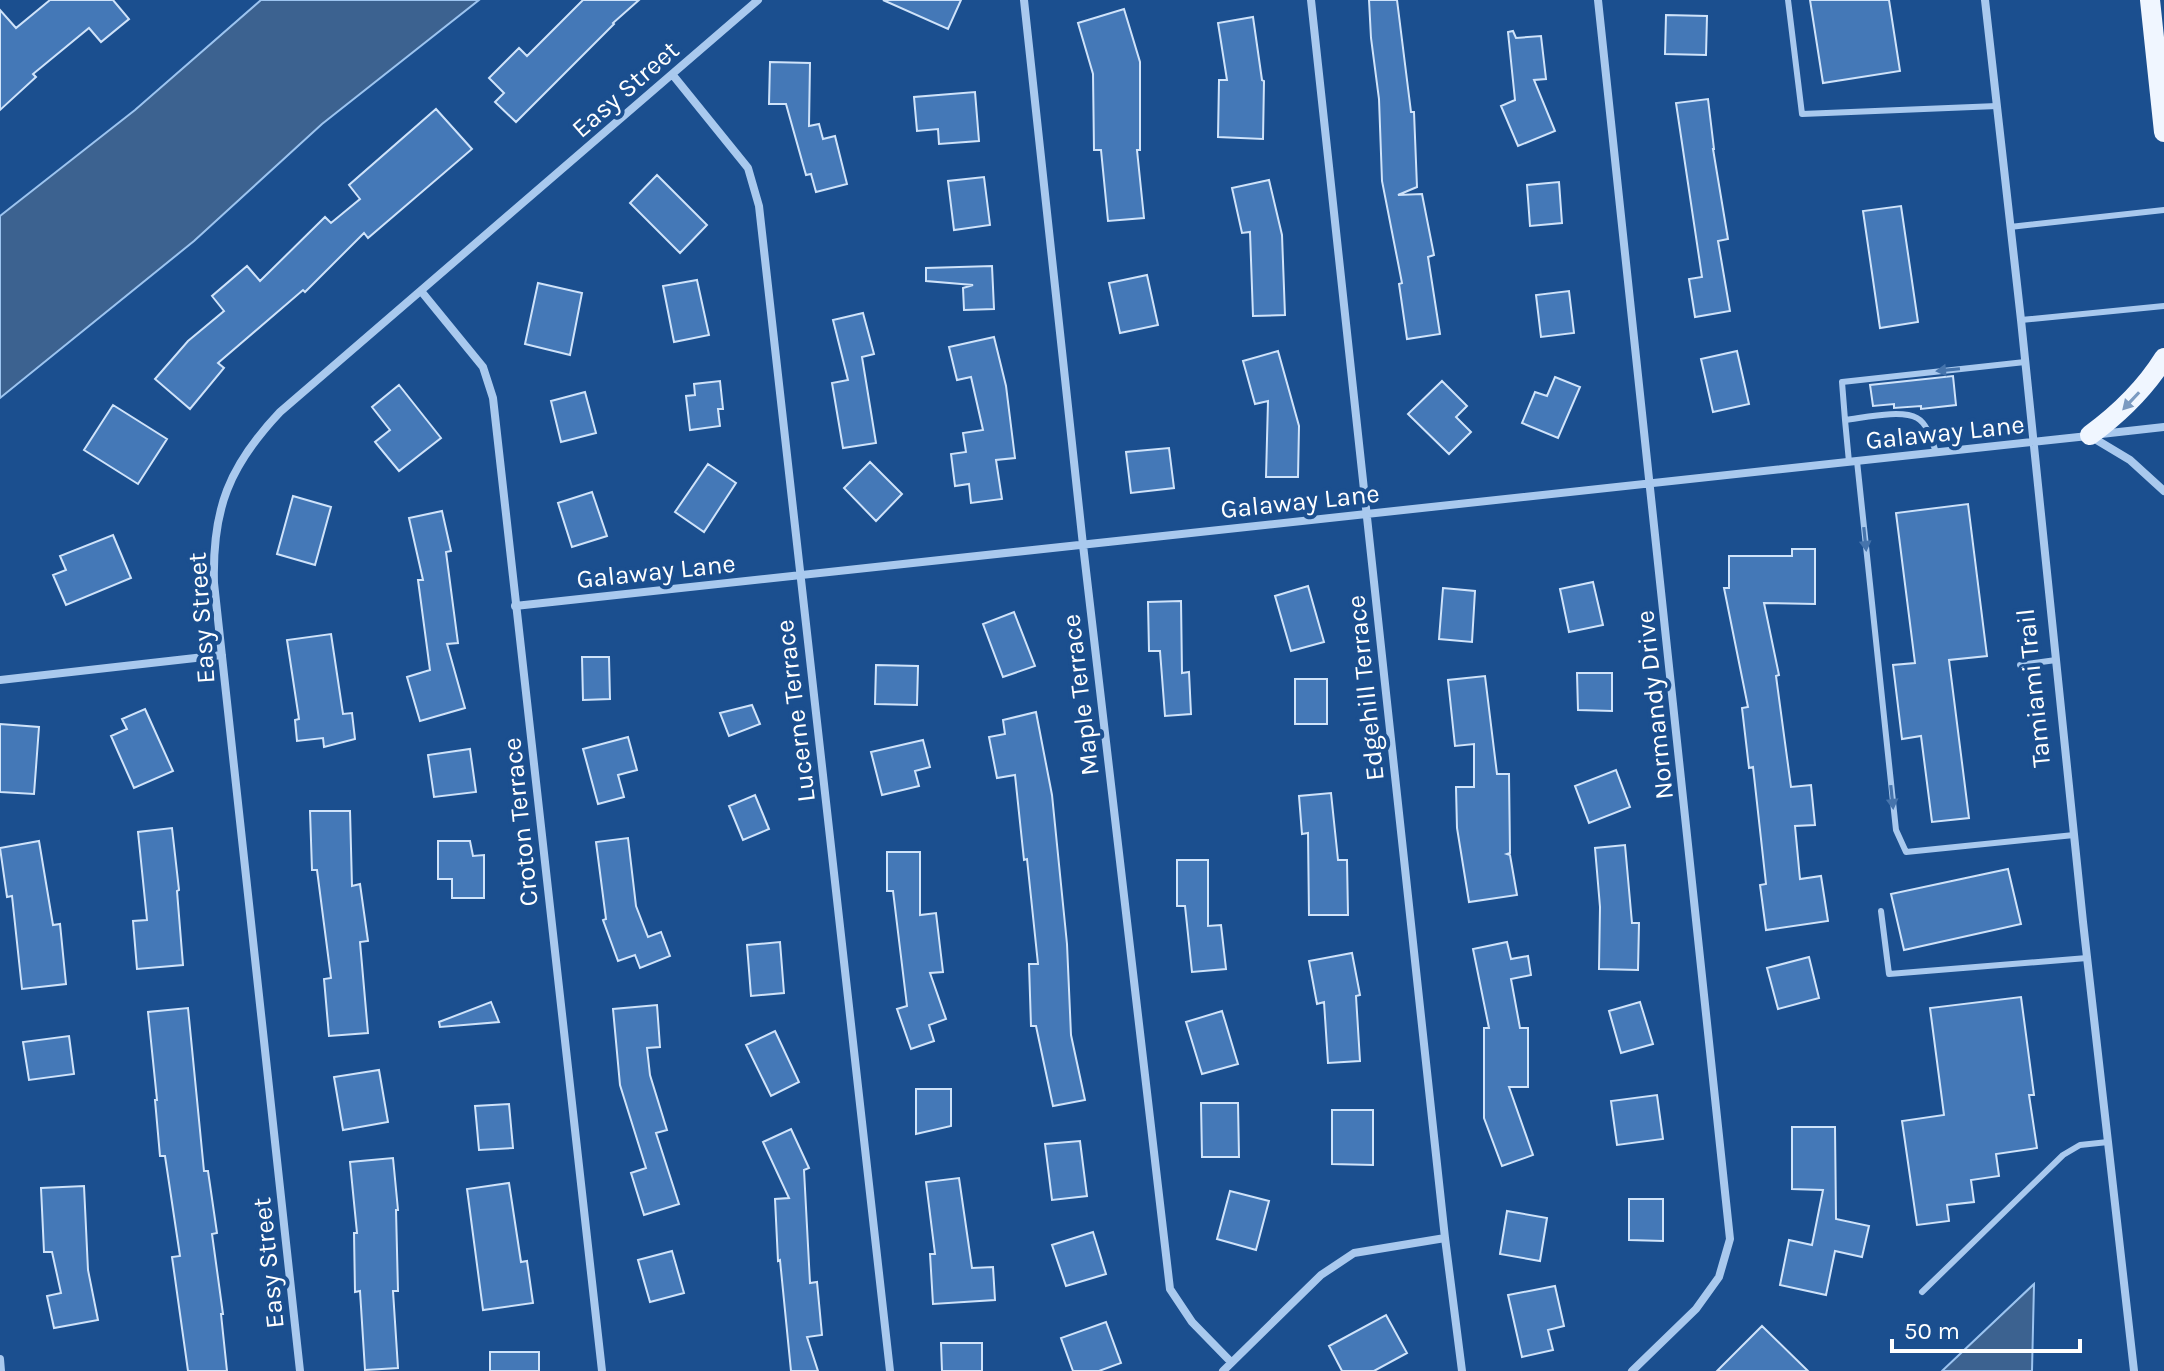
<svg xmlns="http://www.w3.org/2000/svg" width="2164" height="1371" font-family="Karla,sans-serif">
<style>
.water{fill:#3c6290;stroke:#9cc4f0;stroke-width:2}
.building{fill:#4478b7;stroke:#cfe3fa;stroke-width:2}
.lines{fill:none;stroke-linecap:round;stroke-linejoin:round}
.service{stroke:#a9c9ee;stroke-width:6}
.minor{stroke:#a9c9ee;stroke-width:8}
.primary{stroke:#f0f6ff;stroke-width:20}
.oneway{fill:#4674ac}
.oneway2{fill:#7b9ac1}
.labels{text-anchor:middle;stroke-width:8;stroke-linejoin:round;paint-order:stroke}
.street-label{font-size:26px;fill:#fff;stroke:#1b4f8f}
</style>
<rect width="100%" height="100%" fill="#1b4f8f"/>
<!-- water -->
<path class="water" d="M261,0h218l-157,124 -128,117 -194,157v-182l135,-106z
M2034,1284l-2,87h-90z"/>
<!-- building -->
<path class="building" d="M50,0h63l16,19 -28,23 -12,-14 -56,46 3,3 -36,33v-100l16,18z
M583,0h56l-26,23 1,1 -98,98 -21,-20 9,-9 -15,-15 30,-30 8,8z
M883,0h78l-13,29z
M1369,0h28l14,112h3l3,75 -19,8 24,-1 12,61 -6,2 12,77 -33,5 -8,-55 3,-1 -20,-102 -3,-82 -8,-61z
M1810,0h79l11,71 -77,12z
M1124,9l16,53v88h-3l7,68 -36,3 -7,-71h-7l-1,-76 -15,-51z
M1666,15l41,1 -1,39 -41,-1z
M1253,17l9,63 2,1 -1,58 -45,-2 1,-57h8l-9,-57z
M1513,31l3,7 25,-2 5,43 -12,1 21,51 -37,15 -17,-40 14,-6 -7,-68z
M770,62l40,1 -1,63 10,-2 4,15 12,-3 12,48 -31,8 -5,-18 -5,1 -20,-71h-17z
M975,92l4,49 -40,3 -1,-15 -21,2 -3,-34z
M1708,99l6,50h-1l15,90 -10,2 12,70 -35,6 -6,-38 13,-2 -26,-174z
M436,109l36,40 -104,89 -4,-5 -59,59 -2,-2 -85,73 6,5 -34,41 -35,-30 33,-38 36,-30 -12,-15 35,-30 13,15 65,-64 6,6 29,-24 -11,-14z
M657,175l50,50 -27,28 -50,-50z
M984,177l6,48 -36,5 -6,-49z
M1269,180l13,55 3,80 -32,1 -3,-84 -8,1 -10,-45z
M1559,182l3,41 -32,3 -3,-41z
M1901,206l17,116 -38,6 -17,-117z
M992,266l2,43 -30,1 -1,-22 10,-3 -47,-4v-13z
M1147,275l11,50 -38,8 -11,-50z
M697,280l12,55 -35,7 -11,-56z
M538,283l44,10 -12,62 -45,-11z
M1569,291l5,42 -33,4 -5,-42z
M863,313l11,41 -12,3 14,86 -33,5 -11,-65 16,-3 -15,-60z
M994,337l12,49 9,72 -19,2 6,39 -31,4 -2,-19 -14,2 -4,-32 15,-2 -3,-19 20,-3 -12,-53 -14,3 -8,-33z
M1278,351l21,75 -1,51h-32l2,-76 -13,3 -12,-43z
M1737,351l12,53 -36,8 -12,-53z
M1953,376l3,29 -35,4v-3l-27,2v-4l-21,2 -3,-21z
M1555,377l25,10 -22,51 -36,-15 13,-31 12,4z
M720,381l3,28h-5l2,17 -30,4 -4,-34 9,-1 -1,-11z
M1442,381l25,25 -11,11 15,15 -22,22 -41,-40z
M399,385l42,53 -42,33 -24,-29 15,-12 -18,-23z
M585,392l11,41 -35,9 -10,-41z
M113,405l54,34 -29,45 -54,-34z
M1169,448l5,40 -43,5 -5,-41z
M870,462l32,32 -26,27 -32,-33z
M708,464l28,19 -32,49 -29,-20z
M592,492l15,44 -35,11 -14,-44z
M293,496l38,11 -16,58 -38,-11z
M1968,504l19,152 -38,4 20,158 -37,4 -11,-86 -19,3 -9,-74 22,-2 -19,-150z
M442,511l9,40 -5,1 12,91 -11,1 18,64 -45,13 -13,-44 23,-7 -12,-90h5l-14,-62z
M113,535l18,43 -65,27 -13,-30 13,-5 -6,-14z
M1792,549h23v55l-51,-1 15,72 -3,1 15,111 20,-2 4,40 -20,1 5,53 21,-3 7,45 -62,9 -6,-45 6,-1 -13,-117 -4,1 -7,-60 6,-1 -24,-119h5v-32h63z
M1593,582l10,43 -34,7 -9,-43z
M1308,586l16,56 -33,9 -16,-55z
M1443,588l32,3 -3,51 -33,-3z
M1181,601l1,72 7,-1 2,42 -26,2 -5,-65h-11l-1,-49z
M1014,612l21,54 -32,11 -20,-53z
M331,634l12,80 9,-1 3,26 -31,8 -1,-9 -26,3 -2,-21 4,-1 -12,-79z
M582,657h27l1,42 -27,1z
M876,665l42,1 -1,39 -42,-1z
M1577,673h35v38l-34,-1z
M1485,676l12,98h12l1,79 -3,1 3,1 7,40 -48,7 -12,-74 -1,-41h18v-43l-19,2 -7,-66z
M1295,679h32v45h-32z
M752,705l8,19 -31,12 -9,-23z
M145,709l28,62 -39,17 -23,-52 16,-7 -5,-10z
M1036,712l16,83 15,149 4,91 14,65 -32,6 -17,-80h-5l-2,-62h9l-11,-105 -3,1 -9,-85 -18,3 -8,-41 16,-3 -2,-14z
M0,724l39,3 -5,67 -34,-2z
M628,737l9,33 -19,5 6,22 -26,7 -15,-55z
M923,740l7,27 -15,4 4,15 -37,9 -11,-43z
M470,749l6,43 -42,5 -6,-42z
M1616,770l14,37 -41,16 -14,-37z
M1331,793l7,67h9l1,55h-39l-1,-82 -6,1 -3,-38z
M755,795l14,34 -26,11 -14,-34z
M310,811h40l2,75 8,-2 8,57 -8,1 8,91 -39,3 -5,-57 7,-1 -14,-108h-5z
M172,828l7,62 -2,1 6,74 -46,4 -4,-48 14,-1 -9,-88z
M628,838l8,68 12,31 13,-5 9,24 -30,12 -5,-13 -17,6 -15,-41 3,-1 -10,-77z
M39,841l14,84 7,-1 6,60 -44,5 -10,-93 -5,1 -7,-49z
M438,841h32l3,15 11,-1v43h-32v-19h-14z
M1625,845l7,78h7l-1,47 -39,-1 1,-62 -5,-59z
M887,852h33v63l16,-2 7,59 -13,1 16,46 -17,6 5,16 -23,8 -14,-40 10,-3 -14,-115h-6z
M1177,860h31v66l13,-1 5,44 -34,3 -7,-66h-8z
M2008,869l13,55 -117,26 -13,-56z
M780,942l4,51 -33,3 -4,-51z
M1507,942l4,17 17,-3 3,19 -20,4 9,49h8v59h-19l24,68 -31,11 -18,-48v-90h5l-16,-79z
M1352,953l8,42 -4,1 4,65 -32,2 -4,-61 -7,2 -8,-43z
M1809,957l10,41 -41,11 -11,-41z
M2021,997l13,98h-5l8,53 -41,6 3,22 -28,4 3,22 -27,3 2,16 -32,4 -15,-104 42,-6 -14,-107z
M491,1002l8,20 -59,5 -1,-5z
M1640,1002l13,42 -32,9 -12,-42z
M657,1005l3,42 -13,1 3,27 17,55 -11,3 23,71 -35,11 -13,-42 15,-5 -26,-83 -7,-76z
M188,1008l16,163h4l9,62 -5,1 11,80h-2l6,57h-39l-16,-114 8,-1 -15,-100h-5l-5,-56h2l-9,-88z
M1222,1011l16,53 -36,10 -16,-52z
M775,1031l24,51 -28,14 -25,-51z
M69,1036l5,38 -45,6 -6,-38z
M379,1070l9,52 -45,8 -9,-53z
M916,1089h35v37l-35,8z
M1657,1095l6,44 -46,6 -6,-44z
M1201,1103h37l1,54h-37z
M509,1104l4,44 -34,2 -4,-44z
M1332,1110h41v55l-41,-1z
M1792,1127h43l1,92 33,7 -7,31 -27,-6 -9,44 -46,-10 9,-45 23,5 11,-55 -31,-1z
M791,1129l18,39 -5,2 6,113 7,-1 5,53 -15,2 11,34h-27l-11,-111 -2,1 -3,-62 14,-1 -26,-56z
M1080,1141l7,55 -35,4 -7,-56z
M393,1158l5,52h-2l2,81h-5l5,77 -33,2 -5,-79 -5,1 -1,-59h3l-7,-71z
M959,1178l13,90 21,-1 2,33 -62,4 -3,-50h5l-9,-72z
M509,1183l12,79 6,-1 6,42 -50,7 -16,-121z
M84,1186l4,84 10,50 -44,8 -7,-32 14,-3 -9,-41h-8l-3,-64z
M1230,1191l39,10 -13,49 -39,-11z
M1629,1199h34v42l-34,-1z
M1507,1211l40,7 -7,43 -40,-7z
M1093,1232l13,42 -40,12 -14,-41z
M672,1251l12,42 -34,9 -12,-42z
M1555,1286l9,40 -16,4 5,20 -31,7 -14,-62z
M1386,1315l21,38 -33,18h-32l-13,-25z
M1106,1322l15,41 -22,8h-26l-12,-33z
M1762,1326l46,45h-91z
M941,1343h41v28h-40z
M490,1352h49v19h-49z"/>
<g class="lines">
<!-- service -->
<path class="service" d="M1788,0l14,114 195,-8
M2010,227l154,-17
M2021,320l143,-14
M1845,420l-3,-38 183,-20
M1857,461l39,369 10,22 168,-17
M1849,462l-4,-42c18,-2 56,-11 72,-2 11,6 15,24 19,34
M2020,665l36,-5
M1881,911l8,63 198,-16
M1922,1292l141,-137 17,-10 28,-3"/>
<!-- minor -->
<path class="minor" d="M1024,0l59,545 87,744 22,33 39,40
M1311,0l134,1238 17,133
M1598,0l132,1239 -11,38 -23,32 -64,62
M1985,0l36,320 62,602 51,449
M672,74l76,94 11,38 131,1165
M421,291l62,76 10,31 109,973
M2101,434l63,-7
M2090,436l40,24 34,31
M515,606l1573,-170
M0,680l222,-25
M0,1359l1,12
M300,1371l-86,-788c-2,-74 15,-117 66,-171l478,-412
M1223,1371l98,-96 33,-22 91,-15"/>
<!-- primary -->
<path class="primary" d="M2150,0l14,132
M2090,435c30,-22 54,-45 74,-77"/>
</g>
<!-- one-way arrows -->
<defs><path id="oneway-solid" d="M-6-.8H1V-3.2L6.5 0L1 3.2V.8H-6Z" transform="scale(2)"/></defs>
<g class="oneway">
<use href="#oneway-solid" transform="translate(1948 370) rotate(174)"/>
<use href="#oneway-solid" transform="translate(1865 539) rotate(84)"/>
<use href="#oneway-solid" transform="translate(1892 797) rotate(84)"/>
</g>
<use class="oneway2" href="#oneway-solid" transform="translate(2131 401) rotate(133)"/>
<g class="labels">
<!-- street labels -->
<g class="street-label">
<text transform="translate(625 89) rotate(-41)" y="9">Easy Street</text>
<text transform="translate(1945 432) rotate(-6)" y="9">Galaway Lane</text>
<text transform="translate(1300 501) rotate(-6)" y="9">Galaway Lane</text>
<text transform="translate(656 571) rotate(-6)" y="9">Galaway Lane</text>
<text transform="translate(201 618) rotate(-94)" y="9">Easy Street</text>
<text transform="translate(1365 688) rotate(-96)" y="9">Edgehill Terrace</text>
<text transform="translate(2033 688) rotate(-96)" y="9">Tamiami Trail</text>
<text transform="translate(1080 695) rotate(-97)" y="9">Maple Terrace</text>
<text transform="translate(1654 705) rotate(-96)" y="9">Normandy Drive</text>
<text transform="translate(795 711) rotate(-97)" y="9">Lucerne Terrace</text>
<text transform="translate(520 822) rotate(-96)" y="9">Croton Terrace</text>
<text transform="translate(268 1263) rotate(-96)" y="9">Easy Street</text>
</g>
</g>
<!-- scale -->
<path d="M1892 1339v12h188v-12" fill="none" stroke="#ffffff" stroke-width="4"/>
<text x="1904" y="1339" font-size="24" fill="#ffffff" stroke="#1b4f8f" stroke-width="6" paint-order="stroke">50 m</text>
</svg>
